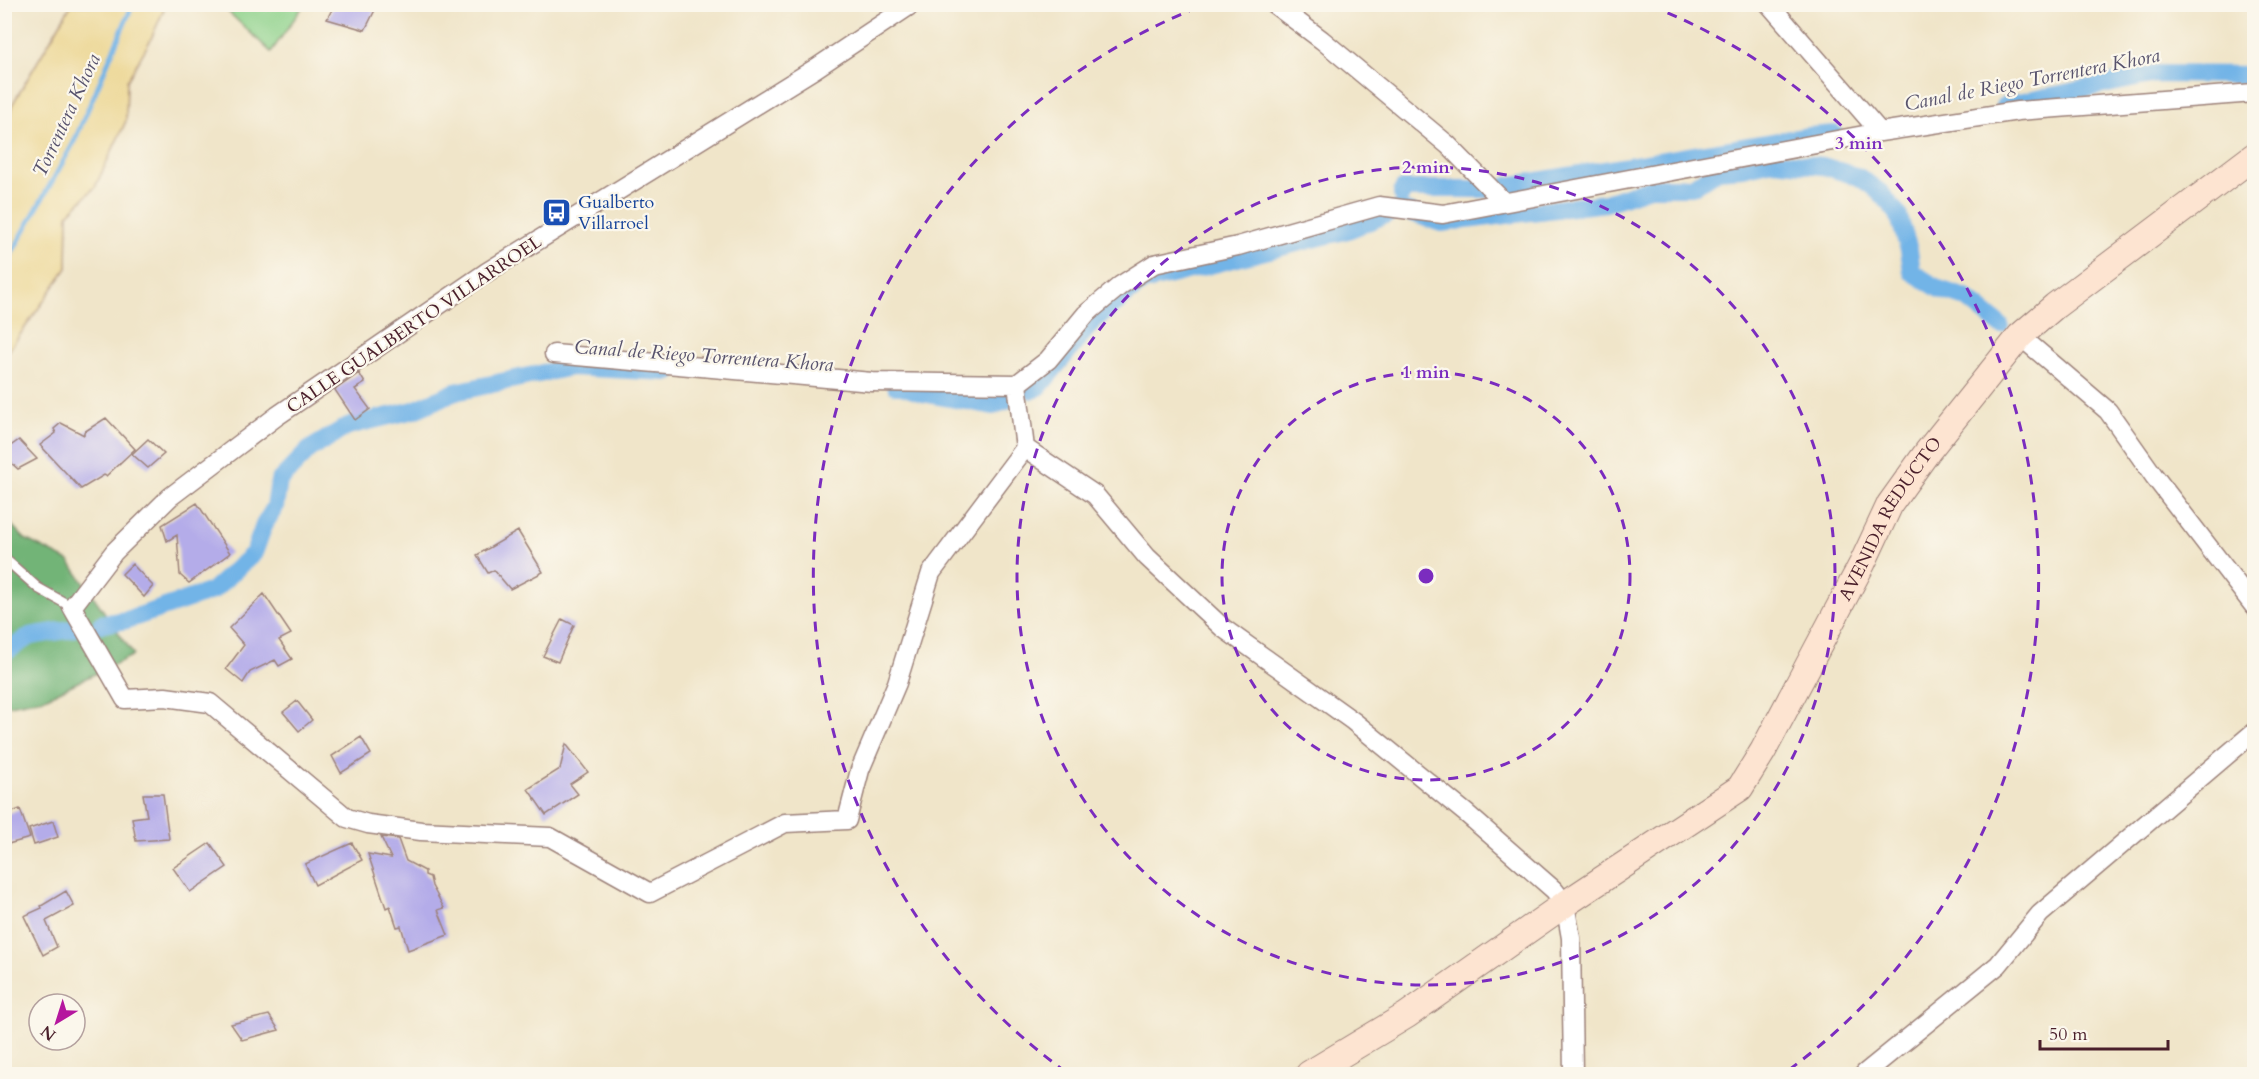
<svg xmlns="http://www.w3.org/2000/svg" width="2259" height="1079" font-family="Cardo,serif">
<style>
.green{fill:#8ed28b;stroke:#6c785b;stroke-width:1.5}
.forest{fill:#72b477;stroke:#5e6a51;stroke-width:1.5}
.sand{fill:#eeda9e;stroke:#9c7c64;stroke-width:1.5}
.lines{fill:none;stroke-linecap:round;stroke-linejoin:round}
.stream{stroke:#72b4e7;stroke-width:5}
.canal{stroke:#72b4e7;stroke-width:18}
.building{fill:#b4ace9}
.lane-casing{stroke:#9d827a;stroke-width:12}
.street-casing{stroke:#9d827a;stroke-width:21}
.secondary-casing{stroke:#9d827a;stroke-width:28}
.lane{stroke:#fff;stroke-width:9}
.street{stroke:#fff;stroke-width:18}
.secondary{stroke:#fde4d1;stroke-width:26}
.ring{fill:none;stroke:#7b2cbf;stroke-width:3;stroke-dasharray:10 8}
.labels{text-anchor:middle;stroke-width:4.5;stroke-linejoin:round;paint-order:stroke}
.transit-label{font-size:18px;fill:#164399;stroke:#fbf7ec;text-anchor:start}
.street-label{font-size:18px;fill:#4a1f2b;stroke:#fbf7ec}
.water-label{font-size:20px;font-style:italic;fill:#58536d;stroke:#fbf7ec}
.centre{fill:#7b2cbf;stroke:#fbf7ec;stroke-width:3}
.ring-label{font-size:18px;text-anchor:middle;font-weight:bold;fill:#7b2cbf;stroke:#fbf7ec;stroke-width:4.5;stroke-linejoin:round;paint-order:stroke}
</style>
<rect width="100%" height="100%" fill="#fbf7ec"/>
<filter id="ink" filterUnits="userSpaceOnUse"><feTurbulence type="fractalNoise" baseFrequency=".0167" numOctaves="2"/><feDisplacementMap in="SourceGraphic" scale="12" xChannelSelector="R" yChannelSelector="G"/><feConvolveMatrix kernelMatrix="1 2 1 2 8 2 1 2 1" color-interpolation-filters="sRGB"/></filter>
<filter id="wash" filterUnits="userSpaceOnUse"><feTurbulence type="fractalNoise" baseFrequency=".008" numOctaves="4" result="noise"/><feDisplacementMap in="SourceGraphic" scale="24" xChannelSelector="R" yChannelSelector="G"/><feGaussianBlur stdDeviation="1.35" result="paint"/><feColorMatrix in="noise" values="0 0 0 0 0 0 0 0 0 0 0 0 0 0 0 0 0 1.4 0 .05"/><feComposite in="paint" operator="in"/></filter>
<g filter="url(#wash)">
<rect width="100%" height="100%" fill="#f0e5c9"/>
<!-- green -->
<path class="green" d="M221,5h83l-33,47z"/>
<!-- forest -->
<path class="forest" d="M4,517l21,22 44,22 65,94 -89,43 -40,8z"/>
<!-- sand -->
<path class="sand" d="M71,5h95l-16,36 -23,40 -1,40 -31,66 -27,27 -1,54 -62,88 -1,-212 8,-39z"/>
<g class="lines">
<!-- stream -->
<path class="stream" d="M4,267l69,-123 60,-140"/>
<!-- canal -->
<path class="canal" d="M2004,106l151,-32 99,1
M1507,186l302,-50 25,-2
M1402,194l1,-5h85
M896,386h6l20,7 71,13 12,-5
M1032,390l7,-3 54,-66 50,-39 205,-52 52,-21 41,14 165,-20 46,-16h40l26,-17 25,-2 30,-7 50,5 36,11 21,15 18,22 11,36 3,22 27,17 27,9 34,27
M101,624l26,-4 85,-29 42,-38 10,-28 11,-18 4,-26 31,-32 38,-23 66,-16 41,-18 116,-25 97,5
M4,653l26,-17 42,-7"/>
</g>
<g id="blocks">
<!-- building -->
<path class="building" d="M335,4h43l-13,26 -38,-11z
M359,373l6,10 -10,6 15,20 -15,11 -20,-30z
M106,418l29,31 -29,27 -2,-1 -23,14 -41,-44 16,-12 -2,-4 7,-6 23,12v-3z
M148,439l16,15 -16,14 -16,-14z
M19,440l18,19 -19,10 -9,-8v-6l-4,-5z
M197,503l33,50 -41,30 -9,-8 -3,-40 -10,6 -5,-16z
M518,531l25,41 -33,17 -16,-19 -6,3 -11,-18z
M132,564l21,22 -9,11 -22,-23z
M264,594l27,40 -12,6 13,19 -13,7 -4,-6 -25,12 -7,11 -17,-14 18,-24 -15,-17z
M562,619l12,6 -16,37 -15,-6z
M297,701l15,19 -13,11 -16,-19z
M361,737l10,17 -30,19 -9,-17z
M566,744l22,28 -18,12 8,10 -32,21 -18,-26 32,-20z
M143,794h20l6,45 -33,2 -4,-23 15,-2z
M20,809l10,29 -22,6 -4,-10v-19z
M53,821l5,16 -24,8 -5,-16z
M381,837l17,2 8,22 19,10v4l5,2 2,9 12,22 -6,2 10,25 -40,15 -7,-24 -4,1 -7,-21 -4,2 -18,-54 23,4z
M210,843l17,24 -37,25 -17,-24z
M352,843l10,17 -47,25 -10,-21z
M66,891l8,15 -28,15 11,26 -14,8 -19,-39 18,-8 -1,-2z
M269,1015l10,15 -37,10 -11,-16z"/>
</g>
</g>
<g filter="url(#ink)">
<use href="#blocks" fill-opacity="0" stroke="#9d827a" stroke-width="1.5"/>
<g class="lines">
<defs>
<path id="lane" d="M4,558l34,30 34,19"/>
<path id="street" d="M912,4l-96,64 -329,204 -210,144 -107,81 -56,55 -42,55 53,92 40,-2 45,6 137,115 21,6 53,7 129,6 100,56 135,-70 62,-3 13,-50 37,-87 34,-110 94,-125 -8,-64
M1274,4l48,36 126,105 56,57
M1769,4l111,128
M2020,336l88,75 46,65 100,130
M554,354l318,28 145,2 31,-24 38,-46 35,-29 33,-21 84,-18 141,-40 64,8 437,-82 138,-21 236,-18
M1025,448l70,47 52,62 76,71 130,93 114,93 87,76 11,14 6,34 2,136
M1864,1074l134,-109 42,-51 214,-182"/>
<g id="secondary">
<path id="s1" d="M1309,1074l98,-59 158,-111 175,-116 23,-37 99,-187 28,-60 38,-53 92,-115 35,-30 199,-150"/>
</g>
</defs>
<!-- lane casing -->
<use href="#lane" class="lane-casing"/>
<!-- street casing -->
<use href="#street" class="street-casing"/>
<!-- secondary casing -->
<use href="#secondary" class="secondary-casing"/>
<!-- lane -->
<use href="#lane" class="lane"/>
<!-- street -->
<use href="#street" class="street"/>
<!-- secondary -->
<use href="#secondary" class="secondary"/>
</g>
</g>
<!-- distance rings -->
<g class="ring">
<circle cx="1426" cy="576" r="204"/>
<circle cx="1426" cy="576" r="409"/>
<path d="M1066 1072A613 613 0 0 1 1201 6M1651 6A613 613 0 0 1 1786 1072"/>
</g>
<!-- icons -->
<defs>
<symbol id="bus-square" viewBox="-11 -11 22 22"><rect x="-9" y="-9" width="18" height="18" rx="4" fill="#1a4fb4" stroke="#fbf7ec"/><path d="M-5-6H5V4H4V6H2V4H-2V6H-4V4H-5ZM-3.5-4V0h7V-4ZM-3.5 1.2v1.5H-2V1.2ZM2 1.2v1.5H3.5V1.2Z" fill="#fff"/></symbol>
</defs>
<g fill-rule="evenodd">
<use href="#bus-square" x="540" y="196" width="33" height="33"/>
</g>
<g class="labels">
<!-- transit labels -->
<g class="transit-label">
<text x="578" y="208">Gualberto<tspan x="578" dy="21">Villarroel</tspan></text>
</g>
<!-- street labels -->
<g class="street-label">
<text transform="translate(414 324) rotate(-34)" y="6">CALLE GUALBERTO VILLARROEL</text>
<text dy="6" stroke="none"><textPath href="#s1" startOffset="826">AVENIDA REDUCTO</textPath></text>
</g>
<!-- water labels -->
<g class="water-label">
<text transform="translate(2032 79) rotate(-11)" y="7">Canal de Riego Torrentera Khora</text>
<text transform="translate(66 115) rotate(-65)" y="7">Torrentera Khora</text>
<text transform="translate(704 355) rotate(4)" y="7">Canal de Riego Torrentera Khora</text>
</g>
</g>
<circle cx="1426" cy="576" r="9" class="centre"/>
<g class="ring-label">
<text x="1859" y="149">3 min</text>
<text x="1426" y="173">2 min</text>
<text x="1426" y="378">1 min</text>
</g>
<!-- margin -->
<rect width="2259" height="1079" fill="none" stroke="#fbf7ec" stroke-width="24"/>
<!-- north arrow -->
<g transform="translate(57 1022) rotate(218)"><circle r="28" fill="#fbf7ec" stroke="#b4a19f" stroke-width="1.5"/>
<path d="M0-4.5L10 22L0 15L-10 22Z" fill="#b5179e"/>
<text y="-9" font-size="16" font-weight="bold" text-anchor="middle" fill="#4a1f2b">N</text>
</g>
<!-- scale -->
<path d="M2040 1040v9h128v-9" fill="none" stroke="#4a1f2b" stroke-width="3"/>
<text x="2049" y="1040" font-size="18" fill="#4a1f2b" stroke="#fbf7ec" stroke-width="4.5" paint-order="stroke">50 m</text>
</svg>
